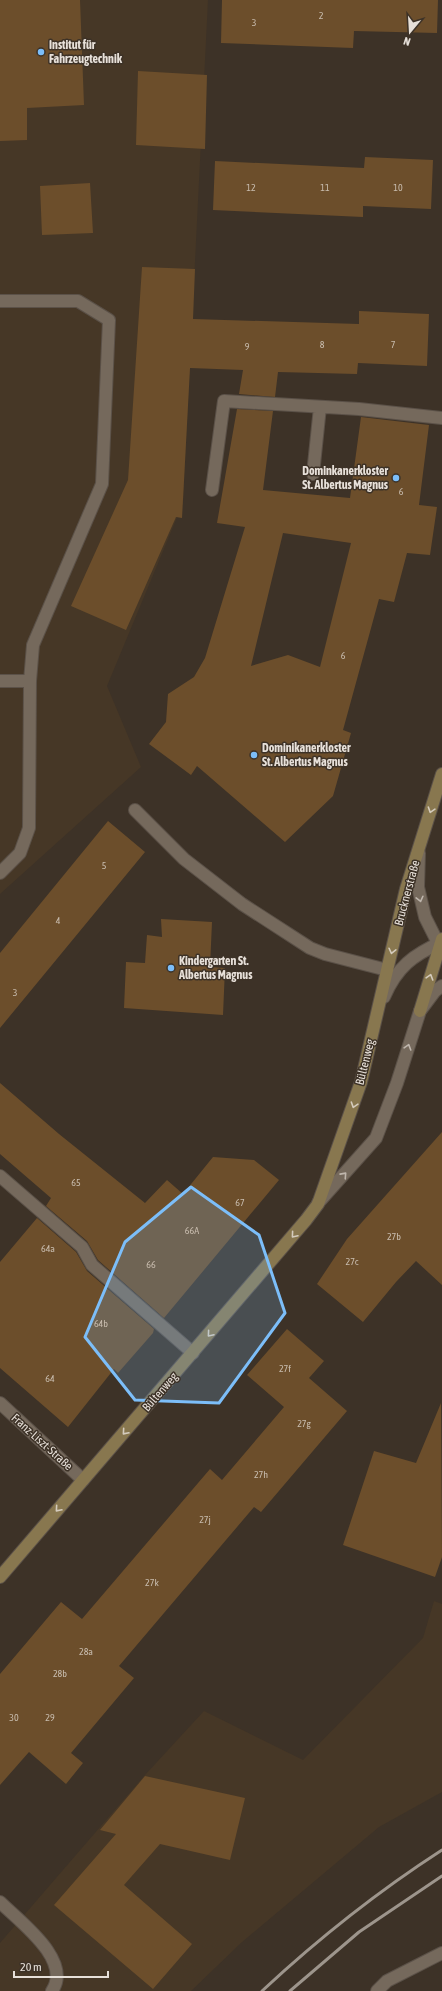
<svg xmlns="http://www.w3.org/2000/svg" width="442" height="1991" font-family="'Asap Condensed',sans-serif">
<style>
.built{fill:#463726}
.building{fill:#6c4e2b;fill-rule:evenodd}
.lines{fill:none;stroke-linecap:round;stroke-linejoin:round}
.lane-casing{stroke:#5b5148;stroke-width:14}
.street-casing{stroke:#5b5148;stroke-width:14}
.secondary-casing{stroke:#5b5148;stroke-width:14}
.lane{stroke:#75695c;stroke-width:12}
.street{stroke:#75695c;stroke-width:12}
.secondary{stroke:#88774f;stroke-width:12}
.rail{stroke:#9d958c;stroke-width:3}
.oneway{stroke:#d4cbbd}
.oneway2{stroke:#bfb6ad}
.marked{fill:#7cbef9;fill-opacity:0.2;stroke:#7cbef9;stroke-width:3;stroke-linejoin:round}
.poi-dot{fill:#7cbef9;stroke:#3d3227;stroke-width:1.5}
.labels{text-anchor:middle;stroke-width:3;stroke-linejoin:round;paint-order:stroke}
.number-label{font-size:10px;fill:#c8bcae}
.poi-label{font-size:12px;font-weight:bold;fill:#e7e0d9;stroke:#3d3227;text-anchor:start}
.street-label{font-size:12px;fill:#e7e0d9;stroke:#3d3227}
</style>
<rect width="100%" height="100%" fill="#3d3227"/>
<!-- built -->
<path class="built" d="M0,0h208l-25,503 -76,183 34,81 -141,127z
M434,1601l8,3v188l-63,35 -137,115 -51,49h-191v-48l145,-168 59,-64 99,49 120,-122z"/>
<!-- building -->
<path class="building" d="M0,0h80l4,105 -57,3v32l-27,1z
M222,0h216l-1,33 -83,-2 -1,17 -132,-5z
M138,71l69,4 -2,74 -69,-4z
M365,157l68,3 -2,49 -68,-3v11l-150,-7 2,-49 149,7z
M90,183l3,50 -51,2 -2,-49z
M142,267l53,2 -2,50 166,5v-13l70,3 -2,52 -69,-3 -1,11 -79,-2 -3,25 -36,-3 4,-24 -53,-2 -8,150 -6,-1 -50,113 -55,-24 57,-126z
M237,409l36,2 -10,79 87,8 11,-81 68,8 -10,80 18,2 -7,48 -23,-2 -13,49 -15,-3 -36,131 8,3 -18,63 -48,46 -88,-76 -6,9 -42,-31 17,-22 2,-28 26,-17 11,-19 40,-131 -28,-4zM283,533l68,10 -31,124 -32,-12 -37,11z
M108,821l37,31 -145,176v-75z
M161,919l51,3 -2,45 15,1 -2,47 -99,-7 2,-46 19,1 2,-28 15,2z
M0,1083l59,51 86,69 22,-23 16,14 30,-37 41,3 25,20 -115,138 -66,-58 -11,-19 -41,-35 5,-8 -51,-44z
M442,1132v153l-26,-24 -20,21 -33,40 -46,-38 30,-45z
M37,1218l39,34 11,19 67,58 -1,4 -35,40 -4,-4 -46,58 -68,-59v-106z
M287,1329l37,32 -15,17 38,33 -86,101 -7,-5 -135,159 15,12 -63,75 12,10 -17,21 -37,-32 -29,33v-111l61,-72 21,17 128,-150 12,11 62,-73 -37,-32z
M441,1403l1,154 -7,20 -92,-32 31,-94 42,12z
M145,1776l100,22 -15,62 -70,-16 -36,41 68,59 -39,45 -99,-84 62,-71 -16,-4z"/>
<g class="lines">
<defs>
<path id="lane" d="M0,301h78l31,19 -7,164 -69,161 -3,36 -1,147 -9,25 -20,20
M313,474l7,-67
M212,490l12,-89 135,8 83,9
M0,681h30
M135,810l49,49 58,45 68,44 15,6 62,16
M0,1176l82,71 10,18 101,88
M0,1902c19,19 73,58 52,89"/>
<path id="street" d="M419,853l-1,34 7,30 17,34
M384,997c13,-30 29,-42 58,-55
M318,1203l58,-65 21,-55 23,-72 15,-20 7,-5
M0,1403l83,77
M377,1991l10,-10 55,-28"/>
<path id="secondary" d="M420,1011l22,-72
M0,1577l306,-357 12,-16 43,-122 45,-193 36,-115"/>
</defs>
<!-- lane casing -->
<use href="#lane" class="lane-casing"/>
<!-- street casing -->
<use href="#street" class="street-casing"/>
<!-- secondary casing -->
<use href="#secondary" class="secondary-casing"/>
<!-- lane -->
<use href="#lane" class="lane"/>
<!-- street -->
<use href="#street" class="street"/>
<!-- secondary -->
<use href="#secondary" class="secondary"/>
<!-- rail -->
<path class="rail" d="M262,1991c57,-53 115,-99 180,-141
M290,1991l69,-59 83,-56"/>
</g>
<!-- one-way arrows -->
<defs><path id="oneway-chevron" d="M-2-3.5L2.5 0L-2 3.5" fill="none" stroke-width="1.6" stroke-linecap="round" stroke-linejoin="round"/></defs>
<g class="oneway">
<use href="#oneway-chevron" transform="translate(431 810) rotate(108)"/>
<use href="#oneway-chevron" transform="translate(392 951) rotate(103)"/>
<use href="#oneway-chevron" transform="translate(430 977) rotate(-73)"/>
<use href="#oneway-chevron" transform="translate(354 1105) rotate(108)"/>
<use href="#oneway-chevron" transform="translate(294 1235) rotate(130)"/>
<use href="#oneway-chevron" transform="translate(210 1334) rotate(130)"/>
<use href="#oneway-chevron" transform="translate(125 1432) rotate(131)"/>
<use href="#oneway-chevron" transform="translate(58 1509) rotate(131)"/>
</g>
<g class="oneway2">
<use href="#oneway-chevron" transform="translate(420 899) rotate(76)"/>
<use href="#oneway-chevron" transform="translate(408 1047) rotate(-73)"/>
<use href="#oneway-chevron" transform="translate(344 1175) rotate(-48)"/>
</g>
<!-- marked area -->
<path class="marked" d="M191,1187l68,48 26,78 -66,90 -84,-3 -50,-63 40,-95z"/>
<!-- markers -->
<g class="poi-dot">
<circle cx="41" cy="52" r="4"/>
<circle cx="396" cy="478" r="4"/>
<circle cx="254" cy="755" r="4"/>
<circle cx="171" cy="968" r="4"/>
</g>
<g class="labels">
<!-- number labels -->
<g class="number-label">
<text x="321" y="19">2</text>
<text x="254" y="26">3</text>
<text x="251" y="191">12</text>
<text x="325" y="191">11</text>
<text x="398" y="191">10</text>
<text x="322" y="348">8</text>
<text x="393" y="348">7</text>
<text x="247" y="350">9</text>
<text x="401" y="495">6</text>
<text x="343" y="659">6</text>
<text x="104" y="869">5</text>
<text x="58" y="924">4</text>
<text x="15" y="996">3</text>
<text x="76" y="1186">65</text>
<text x="240" y="1206">67</text>
<text x="192" y="1234">66A</text>
<text x="394" y="1240">27b</text>
<text x="48" y="1252">64a</text>
<text x="352" y="1265">27c</text>
<text x="151" y="1268">66</text>
<text x="101" y="1327">64b</text>
<text x="285" y="1372">27f</text>
<text x="50" y="1382">64</text>
<text x="304" y="1427">27g</text>
<text x="261" y="1478">27h</text>
<text x="205" y="1523">27j</text>
<text x="152" y="1586">27k</text>
<text x="86" y="1655">28a</text>
<text x="60" y="1677">28b</text>
<text x="14" y="1721">30</text>
<text x="50" y="1721">29</text>
</g>
<!-- poi labels -->
<g class="poi-label">
<text x="49" y="49">Institut für<tspan x="49" dy="14">Fahrzeugtechnik</tspan></text>
<text x="388" y="475" text-anchor="end">Dominkanerkloster<tspan x="388" dy="14">St. Albertus Magnus</tspan></text>
<text x="262" y="752">Dominikanerkloster<tspan x="262" dy="14">St. Albertus Magnus</tspan></text>
<text x="179" y="965">Kindergarten St.<tspan x="179" dy="14">Albertus Magnus</tspan></text>
</g>
<!-- street labels -->
<g class="street-label">
<text transform="translate(407 893) rotate(-75)" y="4">Brucknerstraße</text>
<text transform="translate(365 1062) rotate(-76)" y="4">Bültenweg</text>
<text transform="translate(160 1392) rotate(-49)" y="4">Bültenweg</text>
<text transform="translate(42 1442) rotate(42)" y="4">Franz-Liszt-Straße</text>
</g>
</g>
<!-- north arrow -->
<g transform="translate(410 32) rotate(198)" stroke="#3d3227" stroke-width="3" paint-order="stroke">
<path d="M0-3L7 15L0 10L-7 15Z" fill="#e7e0d9"/>
<text y="-6" font-size="11" font-weight="bold" text-anchor="middle" fill="#e7e0d9">N</text>
</g>
<!-- scale -->
<path d="M14 1971v6h94v-6" fill="none" stroke="#e7e0d9" stroke-width="2"/>
<text x="20" y="1971" font-size="12" fill="#e7e0d9" stroke="#3d3227" stroke-width="3" paint-order="stroke">20 m</text>
</svg>
